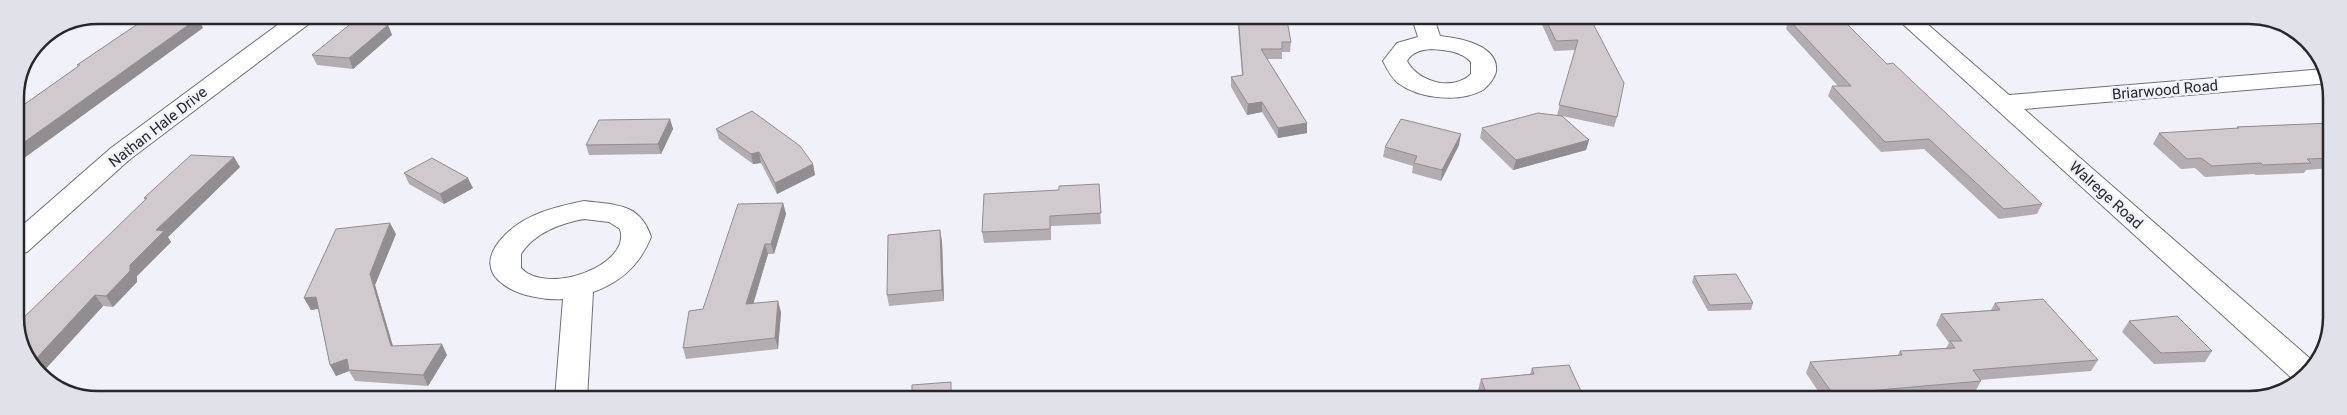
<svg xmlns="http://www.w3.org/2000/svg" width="2347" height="415" font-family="Roboto,sans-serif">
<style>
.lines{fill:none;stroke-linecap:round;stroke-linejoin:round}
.minor-casing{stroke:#707178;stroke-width:2}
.minor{fill:#fff;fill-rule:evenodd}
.wall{fill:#b3adb1}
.shaded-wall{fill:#928d90}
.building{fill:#d0c9ce;stroke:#928d90}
.labels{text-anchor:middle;stroke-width:5;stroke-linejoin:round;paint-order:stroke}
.street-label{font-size:15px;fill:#28282b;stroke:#f1f2f9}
.rim{fill:none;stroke:#28282b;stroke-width:2.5}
</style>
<rect width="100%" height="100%" fill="#f1f2f9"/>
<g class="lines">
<defs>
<path id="minor" d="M291,15h26l-3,5 -185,140 -102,92 -10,2v-24l94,-82z
M1411,15h22l7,21c19,2 59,9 56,35 -1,7 -8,15 -13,19 -23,13 -64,9 -85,-7 -7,-6 -11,-14 -15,-22l14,-18 21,-6zM1431,49c15,1 30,2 40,13v12c-18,18 -53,8 -64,-13 5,-9 14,-11 24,-12z
M1894,16h24l91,79 315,-26 6,14 -306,26 290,253 -10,17 -8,3z
M584,201c32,4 56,2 67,36 -11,28 -30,45 -58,55l-6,107h-32l8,-100c-36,3 -101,-19 -59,-63 21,-22 51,-29 80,-35zM584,219l25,3 11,7c12,37 -74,67 -99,39v-14c13,-21 40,-31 63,-35z"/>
</defs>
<!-- minor casing -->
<use href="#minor" class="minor-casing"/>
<!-- minor -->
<use href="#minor" class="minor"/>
</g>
<!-- wall -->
<path class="wall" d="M1237,15h49l5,27 -1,10h-8v7h-15l40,64v10l-29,5 -16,-26 -15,3 -16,-28v-10l11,-2z
M1538,16h43l36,101 -3,10 -52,-11 27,24 -3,10 -73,20 -33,-32 2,-10 75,-13 18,-65 -21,1z
M1777,16h62l48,48 155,140 -5,10 -38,5 -75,-70 -43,3 -53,-56 4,-10h6l-52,-57 1,-3z
M388,25l4,10 -39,34 -36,-4 -5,-10z
M670,119l3,10 -12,25 -72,1 -3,-10z
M2331,123v45l-25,2 -2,3 -48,2 -2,-1 -49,3 -10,-9 -14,1 -28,-25 6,-11 78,-5v-1z
M716,129l97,35 2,11 -38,19 -16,-31 -8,1 -34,-25z
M1459,145l-18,36 -29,-8 1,-7 -30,-9 2,-10z
M240,167l-72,70 3,5 -34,34v6l-24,25 -10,-1 -63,69 105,-175 -1,-2z
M404,173l69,15 -29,16 -35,-20z
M1099,184l2,40 -50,2v14l-67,3 -2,-11 77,-42z
M783,203l3,11 -12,40h-6l-15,50 28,8 -3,37 -92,10 -3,-11 20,-39z
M396,234l-21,51 18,61 54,9 -19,31 -73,-5 -6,-10 -13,5 -6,-11 -12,-56 -7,1 -7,-12z
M942,241l2,60 -55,5 -2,-11z
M1694,276l59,27 -2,7 -43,1 -16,-29z
M1995,303l103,57 -7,11 -111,9 1,1 -6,11 -87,8h-64l-18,-27 4,-11 88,-7 2,-4 46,-3 3,-5 -13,-18 5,-11 50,-4z
M2129,321l83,30 -7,11 -51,2 -32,-32z
M1532,368l53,32h-103l-4,-10 3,-11 49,-5z
M1674,394l80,6h-82z"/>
<!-- shaded-wall -->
<path class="shaded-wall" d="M198,18l5,10 -187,136v-16z
M388,25l4,10 -39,34 -4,-11z
M1262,102v10l-15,3 1,-11z
M670,119l3,10 -12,25 -3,-10z
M1307,123v10l-29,5v-10z
M1461,134l-2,11 -18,36 1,-11z
M1589,140l-3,10 -73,20 3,-10z
M759,152l2,11 -8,1 -2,-10z
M234,157l6,10 -72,70 3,5 -34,34v6l-24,25 -7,-11 24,-31 26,-35z
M813,164l2,11 -38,19 -2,-11z
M468,178l5,10 -29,16 -4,-10z
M783,203l3,11 -12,40 -3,-10z
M390,223l6,11 -21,51 21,72 -5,-11 -21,-72z
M940,230l2,11 2,60 -2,-11z
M765,244l3,10 -18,61 -4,-11z
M95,295l8,11 -63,69 -8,-12z
M316,297l6,11 -11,2 -7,-12z
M778,301l3,11 -3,37 -3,-11z
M442,344l5,11 -19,31 -5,-11z
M347,359l2,12 -13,5 -6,-11z"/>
<!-- building -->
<path class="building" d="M151,15l47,3 -182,130 -1,-37 65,-46h-3z
M1238,15h48l5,27h-9v7h-21l46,74 -29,5 -16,-26 -14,2 -17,-27 12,-2z
M1544,16h37l3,4 1,-4h4l35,67 -7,34 -58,-12 19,-65 -22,1z
M1789,16h50l48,48 6,-1 149,141 -38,5 -75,-70 -44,3 -53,-56h19l-62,-66h4z
M353,22l35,3 -39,33 -37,-3z
M752,111l48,35 13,18 -38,19 -16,-31 -8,2 -35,-25z
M1538,113l24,3 27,24 -73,20 -34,-32z
M670,119l-12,25 -72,1 13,-25z
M1401,119l60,15 -19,36 -28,-7 3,-7 -32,-9z
M2331,123v35l-24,1 4,4 -48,2 -2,-2 -49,3 -11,-8 -14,1 -28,-26 80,-5 -2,-1z
M191,155l43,2 -78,73 8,1 -34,34v6l-24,25 -11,-1 -63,68 -14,-24v-16l129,-125h-3z
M432,158l36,20 -28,16 -36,-21z
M1099,184l2,29 -51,3v13l-68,3 2,-38 75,-4v-4z
M783,203l-12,41h-6l-19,60 32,-3 -3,37 -92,10 6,-37 14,-2 35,-105z
M390,223l-20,51 21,72 51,-2 -19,31 -74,-5 -2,-11 -17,6 -14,-68 -12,1 32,-69z
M940,230l2,60 -55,5 1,-60z
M1736,274l17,29 -43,2 -16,-29z
M2043,299l55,61 -125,10 8,11 -148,13 -23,-32 92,-7 -2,-4 55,-3 -5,-7h12l-21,-27 59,-4 -5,-7z
M2177,316l35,35 -51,2 -32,-32z
M1569,365l16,35h-96l-8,-21 53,-5 -2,-6z
M951,382v18h-39v-15z
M1750,391l4,9h-77l-3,-6z
M1465,394l2,6h-52l-1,-3z"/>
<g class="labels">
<!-- street labels -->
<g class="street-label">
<text transform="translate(2165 90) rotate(-5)" y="5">Briarwood Road</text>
<text transform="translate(158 127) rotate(-38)" y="5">Nathan Hale Drive</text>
<text transform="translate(2106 195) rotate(42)" y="5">Walrege Road</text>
</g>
</g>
<!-- crop -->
<path d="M0 0H2347V415H0ZM98 24H2249A74 74 0 0 1 2323 98V317A74 74 0 0 1 2249 391H98A74 74 0 0 1 24 317V98A74 74 0 0 1 98 24Z" fill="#e1e2e9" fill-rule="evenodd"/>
<path class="rim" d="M98 24H2249A74 74 0 0 1 2323 98V317A74 74 0 0 1 2249 391H98A74 74 0 0 1 24 317V98A74 74 0 0 1 98 24Z"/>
</svg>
